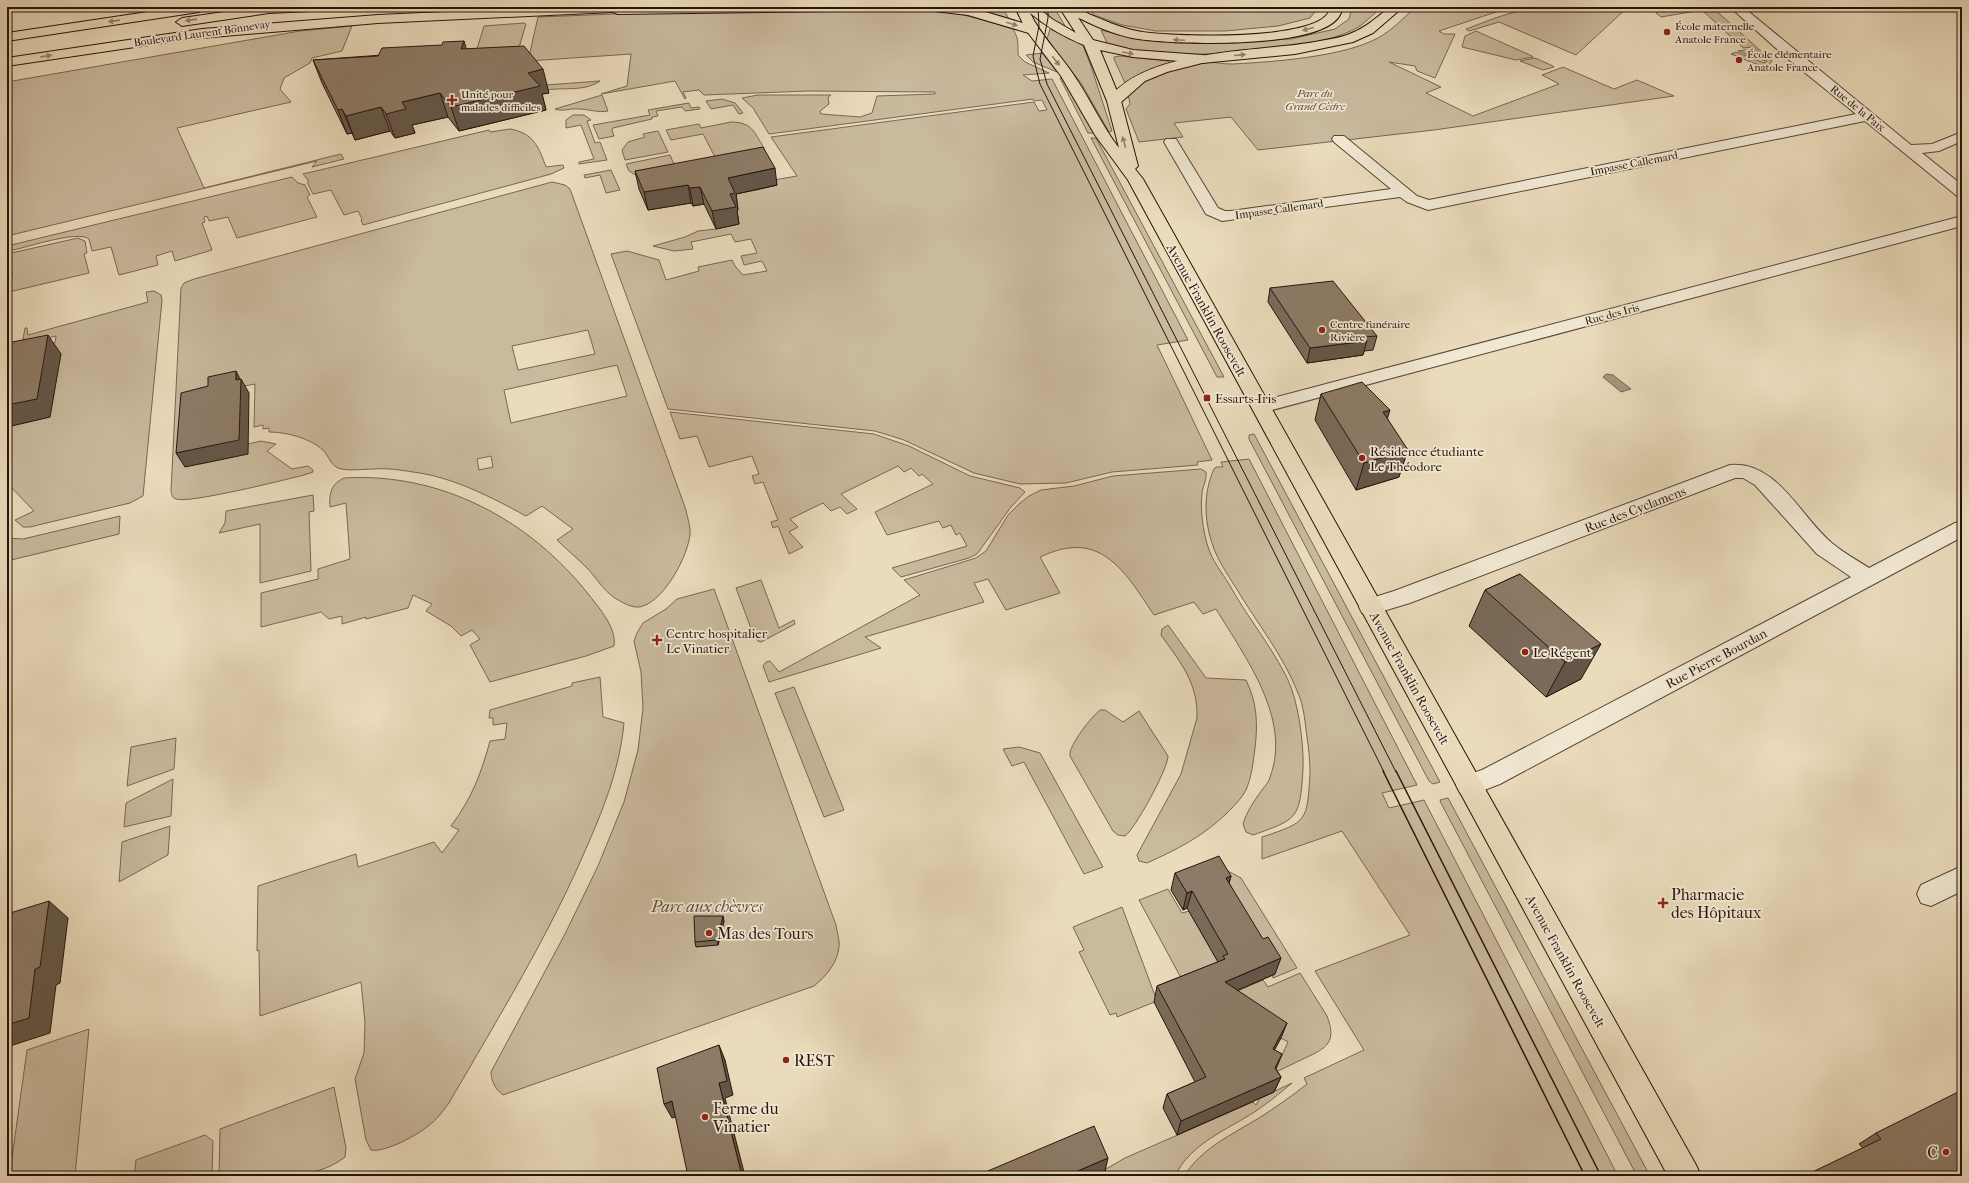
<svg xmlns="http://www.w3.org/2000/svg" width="1969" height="1183" font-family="'IM FELL French Canon',serif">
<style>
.green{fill:#c9b99d;stroke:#786654;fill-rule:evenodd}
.water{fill:#a89780;stroke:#756252}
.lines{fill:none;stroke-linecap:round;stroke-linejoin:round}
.minor-casing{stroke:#584538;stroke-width:2}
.major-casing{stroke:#28130c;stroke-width:2}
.highway-casing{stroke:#28130c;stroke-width:2}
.minor{fill:#f1e8d3;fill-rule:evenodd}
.major{fill:#eadbbb;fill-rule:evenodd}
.highway{fill:#eadbbb;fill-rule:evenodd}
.tram-far1{stroke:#28130c;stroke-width:1}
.tram{stroke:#28130c;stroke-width:1.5}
.wall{fill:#796a59;stroke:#28130c}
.shaded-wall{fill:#635648;stroke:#28130c}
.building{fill:#8d7b67;stroke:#28130c}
.oneway{fill:#93816c}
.poi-dot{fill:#8f2418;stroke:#f1e8d3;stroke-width:1.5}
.labels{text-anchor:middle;stroke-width:3.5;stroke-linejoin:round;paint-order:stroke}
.far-poi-label{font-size:11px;fill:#28130c;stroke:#f1e8d3;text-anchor:start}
.far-street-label{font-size:11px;fill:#28130c;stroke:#f1e8d3}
.far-park-label{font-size:11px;font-style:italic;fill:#604d3f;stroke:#f1e8d3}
.street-label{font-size:13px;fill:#28130c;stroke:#f1e8d3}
.poi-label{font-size:13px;fill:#28130c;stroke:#f1e8d3;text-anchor:start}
.near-poi-label{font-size:16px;fill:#28130c;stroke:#f1e8d3;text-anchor:start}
.near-park-label{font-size:16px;font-style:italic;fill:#604d3f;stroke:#f1e8d3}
</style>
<rect width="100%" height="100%" fill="#eadbbb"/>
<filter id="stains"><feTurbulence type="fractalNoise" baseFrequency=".005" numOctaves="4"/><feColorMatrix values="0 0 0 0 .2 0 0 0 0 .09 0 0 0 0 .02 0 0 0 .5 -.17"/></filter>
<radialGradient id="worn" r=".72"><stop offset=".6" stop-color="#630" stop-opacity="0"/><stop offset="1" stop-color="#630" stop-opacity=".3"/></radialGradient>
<!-- green -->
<path class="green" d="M963,7h39l7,12z
M1036,7h18l14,24z
M1087,7h230l1,1 -8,10 -32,8 -53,5h-69l-34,-6 -28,-10z
M1352,7h30c-9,7 -18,18 -29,23 -25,12 -54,15 -82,18 -55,7 -109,11 -163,-3l-7,-15 23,6 52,7 115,-4 44,-10 14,-10z
M1415,7h96l-72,24 5,3h11l-20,44 -18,-7 -2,-5 -26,-4 52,25 -15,6 47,23 86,-32 -17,-9 21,-8 51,22 23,-9 37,16 -240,34 -176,20 -27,-33 -57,6 9,14 -44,5 -13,-33 4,-5 -2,-10c4,-4 9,-9 13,-12 12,-9 56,-21 70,-20 7,1 13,2 21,2 40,-2 111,-7 146,-26 14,-8 26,-20 37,-31z
M1532,7h96l-52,48 -77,-33 -30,9 -3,-2 32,-12z
M1647,7h65l60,54 -6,7 -35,-14 5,-2 28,11 3,-2 -13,-14 -11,1 -41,-38 -41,7 -5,-4 2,-3z
M895,8l53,3 63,16c8,9 7,17 7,28l7,7 24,11 -26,2 9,6 20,-2 136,261 -31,5 55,115 -15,2 1,3 -86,7 -46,11 -46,1 -46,-11 -70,-33 -29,-9 -207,-22 -57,-155 16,-3 32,9 7,20 33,-9 -1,-4 34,-7 3,6 8,9 24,-4 -5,-10 -18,4 -3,-9 16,-3 -6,-14 -16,3 -4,-8 -40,8 2,7 -19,2 -21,-5 32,-9 13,-6 18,-2 17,-18 5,-1 -12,-15 31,-5 20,-5 -3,-5 23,-4 -26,-39 263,-35 5,9 8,-1 -5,-10 -8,1 -1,-2 -264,35 -16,-26 -11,-10 16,-3h73l-3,2 1,7 -9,7 1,3 39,3 12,-4 5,-17 58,-2v-2l-127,-1 -104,4 -5,-5 -16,2 3,6 -1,1 -10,-18 -74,13 26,-8 4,-32 -103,7 10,-44 153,-6z
M524,23l2,1 -8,27 -42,1 8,-26z
M352,26l-10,25 -30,7 -2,5 -26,15 -4,11 11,13 -114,26 27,60 137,-34 3,5 -32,8 5,-6 -310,75v-154l293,-51z
M1050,29l32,14 9,23 21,65 -3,1 -28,-49 -34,-44z
M1476,31l56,25 1,1 -17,3 -54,-13 3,-11z
M1753,49l12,10v2l-27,-10z
M1042,53l15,19 -24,-10 -7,-7z
M1120,56l48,5 1,2 -29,11 -15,9 -11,-24v-2z
M1535,58l18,8 1,1 -11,3 -23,-9z
M1060,78h2l32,55h-6z
M600,81c-16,11 -35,6 -53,9l-1,-5z
M602,95l6,16c-10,2 -19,-2 -30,-2 -8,-1 -15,3 -23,0z
M722,99l13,4 8,10 -4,1 -6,-9 -22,4 -5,-8z
M689,103l2,5 8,-1 1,2 -15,2 -3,-4 -26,4 2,5 -6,1v2l-39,9 -1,2 2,6 -15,3 -6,-14 57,-10 -2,-5z
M573,115h11l7,5 -4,1 8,22 5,-1 7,18 -28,4v-2l15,-3 -13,-34 -15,3v-8z
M731,122c21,0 23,10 33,26v3l-48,8 -13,-25 -32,6 -5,-10 33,-6 2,4z
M510,129c24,4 29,19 36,38l17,-2 1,3 -13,6 -188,51 -2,-5 1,-1 -4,-8 -14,4 -13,-25 -18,4 -5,-10v-4l-5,-6 186,-44 1,2z
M658,131l10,21 -43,8 -3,-10 6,-8 17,-5 -2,-3z
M1091,138h5l128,239h-7z
M670,155l10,23 -41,-1 -10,-6 -3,-7z
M611,170l9,20 -14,3 -6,-18 -15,3 -1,-3z
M292,177l6,6 7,2 5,10 -3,2 10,20 -80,21 -9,-21 -19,4 -2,-5 -3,1 1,5 -3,1 10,27 -37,11 -3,-10 -16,5 2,9 -39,10 -8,-28 -19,4 -3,-12c-11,-9 -61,8 -76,11l-6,-1v-3z
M552,182l13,3 5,4 116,321c1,7 5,17 4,24 -2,22 -25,65 -47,72 -7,3 -16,-1 -23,-5 -15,-7 -23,-23 -34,-34 -9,-9 -20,-18 -29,-27l16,-11 -31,-23 -16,10c-35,-19 -73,-39 -113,-44 -12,-2 -26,-4 -39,-3 -10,0 -23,2 -33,0 -10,-2 -12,-13 -18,-19 -13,-12 -37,-18 -54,-18v-4l-6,1v-4l-9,2 1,-43 -38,7 -17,73 47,-10 1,-10 13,-3 15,3 -9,7 25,18 16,-3 5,4v2l-9,3c-20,5 -116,29 -128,24 -4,-1 -4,-4 -5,-8l10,-203 3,-5 10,-4zM588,330l7,24 -77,16 -6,-24zM617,365l10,31 -116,27 -7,-33zM491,456l2,11 -14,3 -2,-11z
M78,238l7,3 2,12 -3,1 5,19 -80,19 -2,-15 5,-2v-3l-5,1v-19z
M154,291l7,4 1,5 -19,196 -13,7 -100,24h-7l-8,-7 19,-9 -27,-28v-56l43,-10 -16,-70 21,-4 1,-7 -34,8 3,-16h2l1,7 120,-33 -2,-10z
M670,412l204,22 35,12 61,30 50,12 5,4 -14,15 -34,47 -8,4 -68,19 -9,-9 75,-22 -7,-13 -4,2 -5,-10 -8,3 -4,-7 -52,14 -12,-23 58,-28 -11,-10 -3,2 -8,-8 -7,4 -6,-6 -57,28 16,15 -10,5 -7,-7 -9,4 -8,-8 -33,16 8,8 -9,5 14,15 -14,7 -11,-28 -5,2 -2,-6 7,-2 -15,-38 -8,2 -3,-8 7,-2 -7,-18 -43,11 -12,-31 -17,3z
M1254,434l186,348 -7,2 -4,-3 -180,-342v-4z
M1249,459l168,326 -35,8 7,15 35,-8 194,376h-434c18,-28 47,-41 75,-58 17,-11 33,-22 48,-34l-3,-6 60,-28 -49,-79 95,-36 -68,-104 -80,28v-22c46,-15 45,-16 48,-63 0,-13 -1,-24 -3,-37 -2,-14 -3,-31 -9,-44 -15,-38 -41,-70 -62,-105 -8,-13 -18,-27 -23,-42 -9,-25 -10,-53 1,-77l2,-2h7l-2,-5z
M1201,469l5,3c1,7 -3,14 -4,21 -2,17 1,38 6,54 4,13 14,26 21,37 17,31 40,59 56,90 13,23 19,69 18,95 -3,50 -5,50 -50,66l-7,-3 -3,-8c4,-13 11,-23 19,-34 3,-4 7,-8 8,-13 22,-58 -25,-120 -54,-168l-13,5 -9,-12 -40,13c-20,-29 -43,-73 -85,-67 -10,1 -20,5 -29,9l20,36 -54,17 -18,-31 -14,4 10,19 -119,35 16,11 -112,34 -6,-16 3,-4 4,-1 9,11 141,-77 -16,-15 72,-22 10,-7 22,-36 11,-11 10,-8 12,-6 33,-4 39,-10z
M344,478c97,-6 186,42 245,117 10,13 28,33 25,51l-28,10 -96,26 -20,-37 10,-6 -8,-9 -11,6 -10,-10 -25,-15 6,-7 -19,-9 -5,13 -42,11v-2l-24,7v-8l-13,3 -8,-7 -60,15v-34l57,-14v-10l32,-10 -4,-56 -16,4c-1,-14 1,-23 14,-29z
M313,495l1,16 -5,1 2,59 -51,12v-59l-41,9 6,-10 1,-12z
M120,516l-1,18 -112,27v-23l16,1z
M761,580l18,48 15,-8 1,4 -34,18 -3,-1 -5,-7 -17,-46z
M714,589l122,336c1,7 4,16 3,22 -2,17 -13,29 -25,39l-311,109c-7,-5 -12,-14 -12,-23l74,-138 33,-68 26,-64 14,-52 5,-42 -2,-36 -7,-31 3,-8 6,-10 23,-14 11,-10z
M1168,625l38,53 40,2c11,23 12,43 9,68 -2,14 -3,28 -9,42 -4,8 -13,17 -19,23 -25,24 -49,36 -80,50l-8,-2 -2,-6 44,-81 16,-56c1,-36 -17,-56 -36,-83l1,-6z
M600,677l3,40 21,6c-4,43 -19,82 -36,121 -38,90 -90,174 -139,259 -4,5 -7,10 -12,15 -11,13 -50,35 -66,32l-5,-10 -11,-61 9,-26 1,-30 -4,-41 -101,34 -1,-66 -2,1 1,-65 98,-32 2,13 76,-25 8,11 17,-23 -8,-4c21,-28 30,-52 39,-85l15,-2 2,-16 -14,2v-7h-4l1,-8 82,-24v-3z
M794,687l50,123 -20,7 -49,-124z
M1100,710h5l18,12 16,-11 29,45c0,13 -33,73 -43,80l-7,-1 -5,-4 -43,-75c-2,-10 22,-40 30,-46z
M176,738l-2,31 -47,17 4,-39z
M1019,747l21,6 63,114 -19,7 -60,-112 -12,4 -9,-17z
M173,779l-2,37 -47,11 2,-24z
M1448,798l202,378h-13l-196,-373 -1,-3z
M170,826l-2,29 -49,27 3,-40z
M1220,870h6l15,8 56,90 -24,10 -1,-2 3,-2z
M1168,889l14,24 7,-2 34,59 -36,19 -48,-89z
M1122,907l35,94 -40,16 -1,-4 -6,2 -31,-63 5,-2 -11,-23z
M1300,973l27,43c10,26 0,32 -22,42 -10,5 -21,10 -31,15l14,-31 -7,-4 -51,-44 33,-14 5,7z
M89,1029l-14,147h-68l4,-11 16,-115z
M1292,1083c-12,10 -24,20 -36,28 -29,19 -65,32 -81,65h-81l31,-18 128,-56 3,3 4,-7z
M334,1087l12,61 -1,9c-32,26 -87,19 -126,19l1,-47z
M205,1135l8,6 -1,35h-78l2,-16z"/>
<!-- water -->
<path class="water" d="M1606,374l7,1 18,14 -10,3 -18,-15z"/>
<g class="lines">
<defs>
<path id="minor" d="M7,7h11l-2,3 -9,3z
M1730,7h13l168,138 21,-1 30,-12v9l-23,10 -17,2 40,32v13l-5,-2 -92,-75 -437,89 -21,-8 -7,-5 -178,24 -16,-7 -42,-72 2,-3h10l42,69 7,3h6l160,-22 -57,-47 -2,-3 2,-3h10l73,60 12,4 427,-86 -68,-55z
M1962,216v10l-701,187 -7,-2 -2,-4 2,-4z
M1730,465c47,-5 71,53 103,79 11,9 24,16 36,24l86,-45 7,-2v16l-462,247 -31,12 -9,-3 -4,-8 4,-8 22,-7 369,-193 -34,-23 -62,-69 -12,-7h-8l-325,125 -40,12 -8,-2 -3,-6 3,-6 32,-10z
M1962,866v25l-31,15 -10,-3 -4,-9 4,-9z"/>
<path id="major" d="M1015,7h22l15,12 24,14 -17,-26h12l22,33 40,10 69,5 5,1 2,3 -2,3 -5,1 -69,-6 -33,-7 21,51 17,65 -3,3 8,10 553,986 5,11h-33l-540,-996 -33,-45 -34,-59 -35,-46zM1030,13c17,14 34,24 54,32l23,56 12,47c-18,-23 -29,-50 -46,-74 -14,-21 -32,-38 -43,-61z"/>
<path id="highway" d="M181,7l24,1 -6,4 -192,29v-8z
M260,7h55l-6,4 -40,2 -87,13 -6,-4 6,-4z
M554,7h283l-6,4 -213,3 -5,-2 -235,11 -189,16 -182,27v-8l195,-29 176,-14z
M928,7h41l67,20 2,3 -6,4 -64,-19 -34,-4z
M1060,7c5,0 11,-1 15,0 5,1 11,6 16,8 15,6 30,13 46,16 27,6 192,12 193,-24h12c0,45 -173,37 -204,32 -19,-3 -39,-11 -57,-20 -7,-3 -17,-6 -21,-12z
M1390,7h13l-30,26 -20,9 -58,12 -93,9 -35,9 -22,9 -26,23h-10l-2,-3c38,-54 153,-48 213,-60 9,-2 19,-3 27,-6 17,-6 29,-17 43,-28z"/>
</defs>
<!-- minor casing -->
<use href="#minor" class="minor-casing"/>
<!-- major casing -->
<use href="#major" class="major-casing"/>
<!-- highway casing -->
<use href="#highway" class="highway-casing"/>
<!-- minor -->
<use href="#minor" class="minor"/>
<!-- major -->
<use href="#major" class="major"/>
<!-- highway -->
<use href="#highway" class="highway"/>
<!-- tram-far1 -->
<path class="tram-far1" d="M1038,7l1,19 -6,30 7,28 344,688
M1048,7v11l-8,41 7,25 349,688"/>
<!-- tram -->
<path class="tram" d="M1383,771l202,405
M1396,771l205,405"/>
</g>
<!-- wall -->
<path class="wall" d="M466,49l83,44 -7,1 4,16 -87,21 -11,-14 -36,8 3,8 -20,5 -5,-7 -35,9 -3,-7 -5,1 -25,-51 -9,-23z
M635,171l142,14 -41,9 2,16 -1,1 2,13 -23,5 -12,-25 -11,2 -2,-3 -43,7 -9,-21z
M1270,288l107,48 -4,14 -9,1 -1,4 -56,8 -39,-61z
M1321,394l67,25 11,58 -43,13 -41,-70z
M1520,574l61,105 -35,18 -77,-71 16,-36z
M1175,873l56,3 -2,7 46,91 -37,16 43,48 -7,12 8,4 -6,15 5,8 -7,15 -97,43 -14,-27 4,-14 28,-12 -41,-80 3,-16 61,-24 -31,-54 -4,2 -12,-20z
M724,921l-6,24 -22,2 -1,-5z
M1876,1133l86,43 -99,-28 -4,-4z"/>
<!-- shaded-wall -->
<path class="shaded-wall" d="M464,41l7,23 -10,-15z
M543,69l6,24 -7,1 4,16 -87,21 -8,-24 77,-34z
M440,93l8,24 -36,8 3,8 -20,5 -9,-24 16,-12z
M381,107l9,24 -35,9 -9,-24z
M342,109l10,24 -5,1 -9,-24z
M775,168l2,17 -41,9 2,16 -1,1 2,13 -23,5 -4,-18 18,-17 -2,-16z
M688,185l3,18 -43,7 -4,-18z
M700,187l4,17 -11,2 -3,-18z
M48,335l13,19 -11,63 -43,10v-22z
M1367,341l-4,14 -56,8 3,-15z
M236,371l5,10v-2l8,14 -1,61 -63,13 -9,-14 60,-73z
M1390,410l-8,26 1,-24z
M1408,450l-9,27 -43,13 8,-27z
M1601,644l-20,35 -35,18 19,-35z
M1231,876l-5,17v-15z
M1192,891l-5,17 -4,2 4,-17z
M49,901l19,17 -8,65 -4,2 -6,48 -43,14v-22l28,-56z
M723,916l1,5 -6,24 -1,-5z
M1281,958l-6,16 -55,24 5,-16z
M1287,1023l-6,15 -14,26 6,-15z
M719,1045l6,15 8,35 -8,3 20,78h-3l-23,-93z
M1281,1077l-7,15 -97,43 4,-14z
M672,1101l7,15 -7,2 -8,-14z
M1108,1158l-3,13 -11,5h-28z"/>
<!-- building -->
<path class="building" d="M464,41l-3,8 63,-3 19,23 -15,4 12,13 -89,21 -11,-14 -38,9 4,7 -20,5 -5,-7 -35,9 -4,-7 -4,1 -25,-50 65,-4 4,-8 60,-3 1,-3z
M763,147l12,21 -47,10 7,15 -5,1 6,13 -24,4 -12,-24 -10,1 -2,-3 -44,7 -9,-21z
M1333,281l44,55 -13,1 3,4 -57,7 -40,-60z
M48,335l-11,64 -30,6v-62z
M236,371v9l5,-1 -2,61 -63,13 5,-60 27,-7v-9z
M1362,382l28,28 -7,2 25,38 -44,13 -43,-69z
M1520,574l81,70 -36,18 -80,-72z
M1219,856l12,20 -5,2 37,61 5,-2 13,21 -56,24 62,41 -14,26 9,5 -7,14 6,9 -100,44 -14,-27 39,-17 -49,-91 68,-27 -2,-3 5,-2 -36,-63 -5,2 -12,-20z
M49,901l-9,66 -5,2 -6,49 -22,7v-111z
M694,916h29l-6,24 -22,2z
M719,1045l8,36 -8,2 23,93h-54l-16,-75 -8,3 -7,-36z
M1962,1090v86h-158l77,-37 -5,-6z
M1094,1126l14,32 -42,18h-90z"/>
<!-- one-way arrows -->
<defs><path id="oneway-solid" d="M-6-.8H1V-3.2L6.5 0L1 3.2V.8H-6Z"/></defs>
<g class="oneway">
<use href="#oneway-solid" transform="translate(191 20) rotate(172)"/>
<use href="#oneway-solid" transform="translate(114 21) rotate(172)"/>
<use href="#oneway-solid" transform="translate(1012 24) rotate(18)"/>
<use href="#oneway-solid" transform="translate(1308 29) rotate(165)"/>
<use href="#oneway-solid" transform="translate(1179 40) rotate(-177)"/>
<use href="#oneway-solid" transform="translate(1128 53) rotate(10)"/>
<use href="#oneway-solid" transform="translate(1240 55) rotate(-5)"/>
<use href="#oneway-solid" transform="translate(46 56) rotate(-9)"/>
<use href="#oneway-solid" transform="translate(1056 61) rotate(52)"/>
<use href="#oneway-solid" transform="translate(1124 142) rotate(-106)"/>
</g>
<!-- markers -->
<g class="poi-dot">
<circle cx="1667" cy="32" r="4"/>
<circle cx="1739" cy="60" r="4"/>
<path d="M450 94h4v4h4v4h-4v4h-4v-4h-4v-4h4z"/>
<circle cx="1322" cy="330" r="4"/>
<rect x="1203" y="394" width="8" height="8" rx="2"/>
<circle cx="1362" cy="458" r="4"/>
<path d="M655 634h4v4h4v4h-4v4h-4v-4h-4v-4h4z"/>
<circle cx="1525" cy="652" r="4"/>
<path d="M1661 897h4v4h4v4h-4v4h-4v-4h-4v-4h4z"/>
<circle cx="709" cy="933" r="4"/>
<circle cx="786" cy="1060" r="4"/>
<circle cx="705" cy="1117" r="4"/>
<circle cx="1946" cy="1152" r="4"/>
</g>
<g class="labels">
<!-- far-poi labels -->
<g class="far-poi-label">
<text x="1675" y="30">École maternelle<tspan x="1675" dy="13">Anatole France</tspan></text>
<text x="1747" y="58">École élémentaire<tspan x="1747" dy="13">Anatole France</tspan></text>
<text x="461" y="98">Unité pour<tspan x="461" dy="13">malades difficiles</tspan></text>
<text x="1330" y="328">Centre funéraire<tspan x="1330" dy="13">Rivière</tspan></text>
</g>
<!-- far-street labels -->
<g class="far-street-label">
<text transform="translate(202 33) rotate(-8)" y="4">Boulevard Laurent Bonnevay</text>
<text transform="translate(1858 108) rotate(39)" y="4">Rue de la Paix</text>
<text transform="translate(1634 163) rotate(-11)" y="4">Impasse Callemard</text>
<text transform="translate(1279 209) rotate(-8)" y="4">Impasse Callemard</text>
<text transform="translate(1612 314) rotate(-15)" y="4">Rue des Iris</text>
</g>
<!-- far-park labels -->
<g class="far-park-label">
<text x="1315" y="97">Parc du<tspan x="1315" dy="13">Grand Cèdre</tspan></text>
</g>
<!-- street labels -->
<g class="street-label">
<text transform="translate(1207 310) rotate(61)" y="5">Avenue Franklin Roosevelt</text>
<text transform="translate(1635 509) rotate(-21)" y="5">Rue des Cyclamens</text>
<text transform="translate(1716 658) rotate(-28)" y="5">Rue Pierre Bourdan</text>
<text transform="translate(1410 678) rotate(61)" y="5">Avenue Franklin Roosevelt</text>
<text transform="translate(1566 961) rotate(61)" y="5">Avenue Franklin Roosevelt</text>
</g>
<!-- poi labels -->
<g class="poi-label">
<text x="1215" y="403">Essarts-Iris</text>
<text x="1370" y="456">Résidence étudiante<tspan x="1370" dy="15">Le Théodore</tspan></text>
<text x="666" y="638">Centre hospitalier<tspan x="666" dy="15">Le Vinatier</tspan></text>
<text x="1533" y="657">Le Régent</text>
</g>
<!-- near-poi labels -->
<g class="near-poi-label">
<text x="1671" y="900">Pharmacie<tspan x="1671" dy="18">des Hôpitaux</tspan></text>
<text x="717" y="939">Mas des Tours</text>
<text x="794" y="1066">REST</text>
<text x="713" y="1114">Ferme du<tspan x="713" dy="18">Vinatier</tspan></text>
<text x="1938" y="1158" text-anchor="end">C</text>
</g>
<!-- near-park labels -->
<g class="near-park-label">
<text x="707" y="912">Parc aux chèvres</text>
</g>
</g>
<!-- margin -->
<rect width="1969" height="1183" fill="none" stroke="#eadbbb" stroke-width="24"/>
<rect x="8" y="8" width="1953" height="1167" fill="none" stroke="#28130c" stroke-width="2"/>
<rect x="12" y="12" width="1945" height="1159" fill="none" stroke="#28130c"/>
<rect width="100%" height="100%" filter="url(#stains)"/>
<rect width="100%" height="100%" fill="url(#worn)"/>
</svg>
